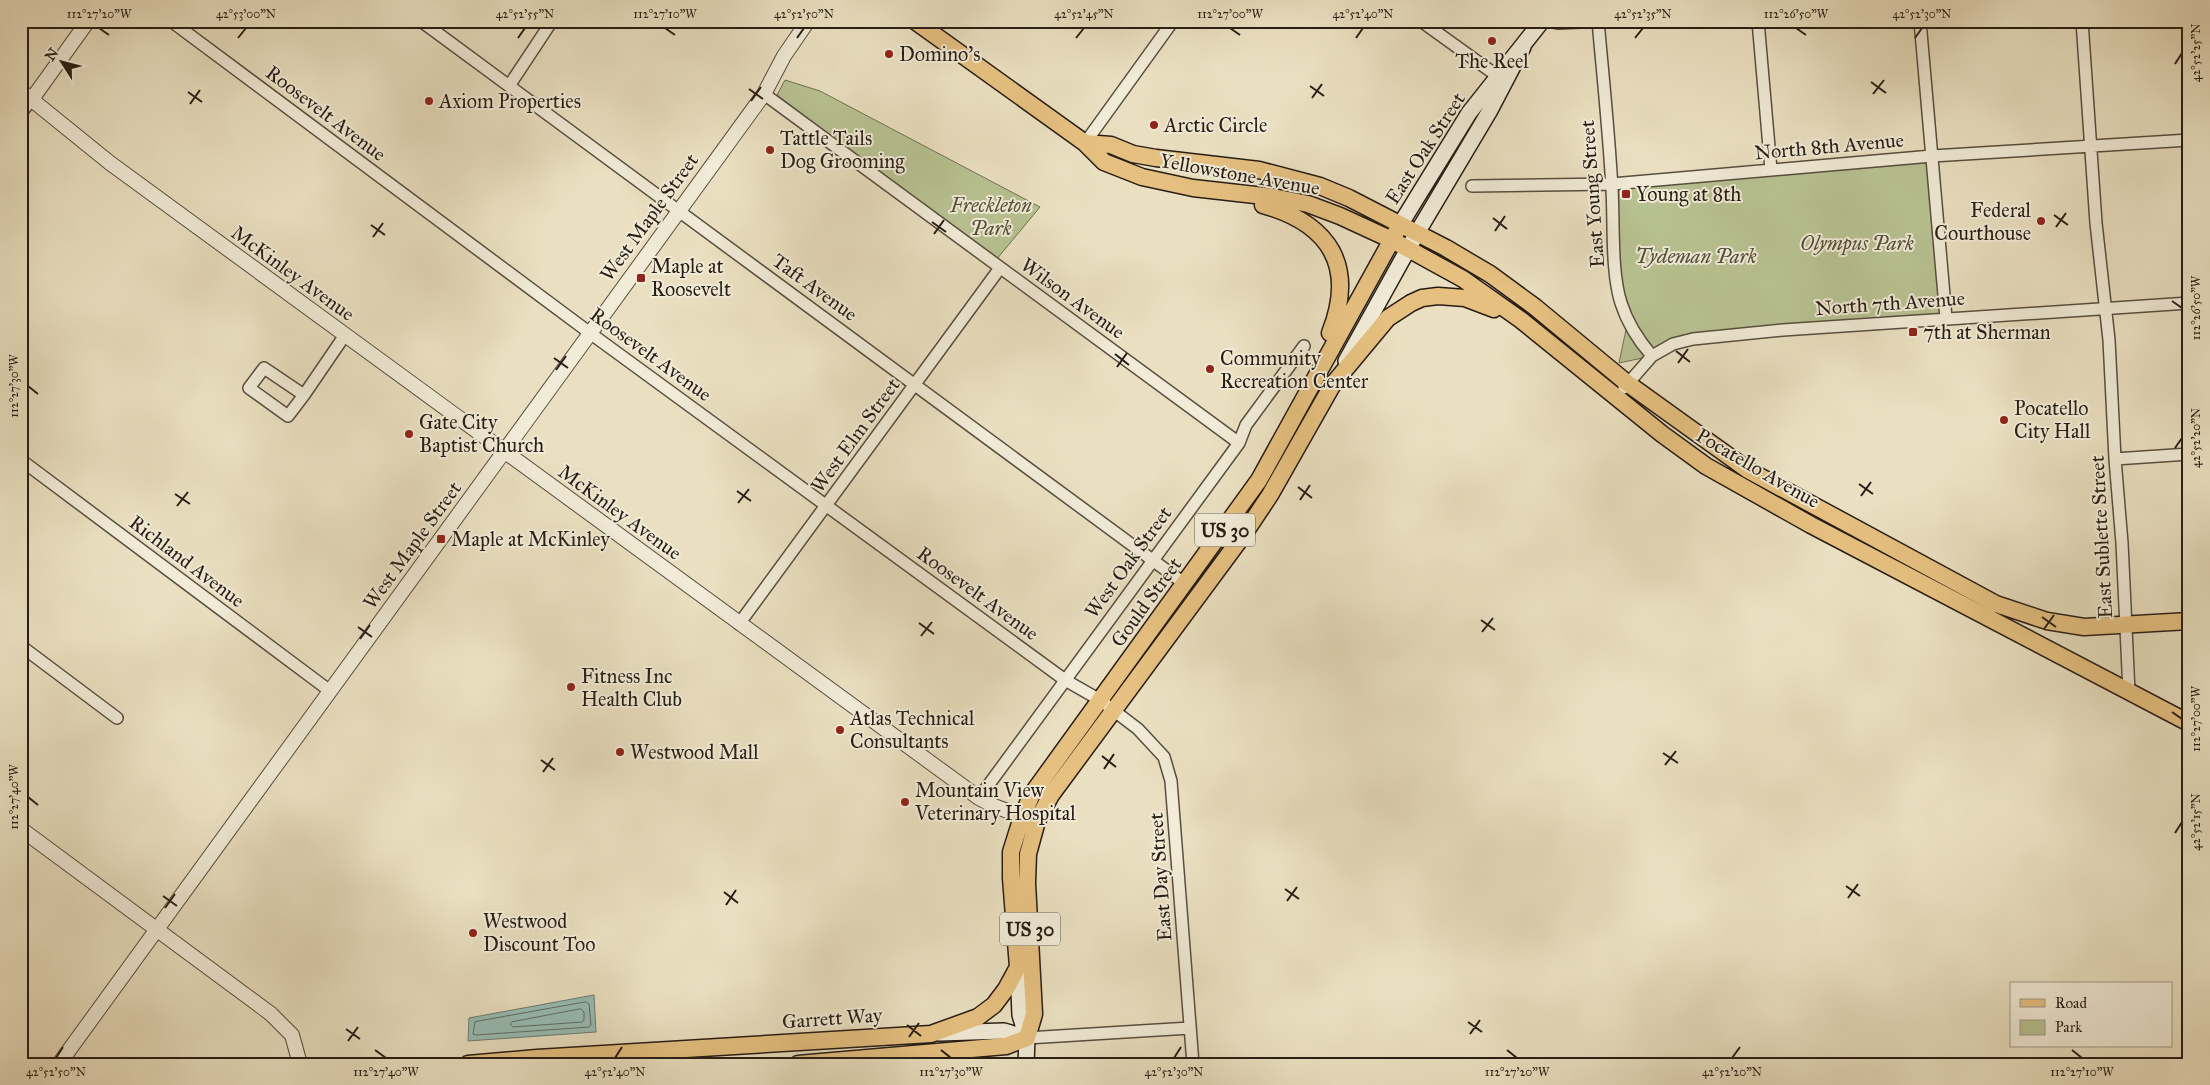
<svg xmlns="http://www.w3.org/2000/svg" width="2210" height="1085" font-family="'IM FELL Great Primer',serif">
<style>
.green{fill:#b8c292;stroke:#707054}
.water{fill:#98bdb5;stroke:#6b7d75}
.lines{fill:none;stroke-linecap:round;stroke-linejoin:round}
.shore{stroke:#606d65;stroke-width:1}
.minor-casing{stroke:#584e40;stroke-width:14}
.tertiary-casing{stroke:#584e40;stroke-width:16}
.secondary-casing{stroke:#271d15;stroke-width:18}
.primary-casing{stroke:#271d15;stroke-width:19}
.minor{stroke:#f1ebd7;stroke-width:11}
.tertiary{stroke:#f1ebd7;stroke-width:14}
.secondary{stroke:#f1ebd7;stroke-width:15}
.primary{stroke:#e5c080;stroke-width:16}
.ticks{fill:none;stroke:#271d15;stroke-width:2}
.poi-dot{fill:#8f2418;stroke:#f1ebd7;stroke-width:2}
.labels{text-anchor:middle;stroke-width:4;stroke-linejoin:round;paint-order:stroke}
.shield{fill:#f1ebd7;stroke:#645b4f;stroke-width:1}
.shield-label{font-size:19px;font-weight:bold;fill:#271d15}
.poi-label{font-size:20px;fill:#271d15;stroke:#f1ebd7;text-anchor:start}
.street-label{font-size:20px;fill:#271d15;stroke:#f1ebd7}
.park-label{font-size:20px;font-style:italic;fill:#524f3a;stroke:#f1ebd7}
.neatline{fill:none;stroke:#271d15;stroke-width:2}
.ticks-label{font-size:12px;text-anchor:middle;fill:#271d15}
</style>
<rect width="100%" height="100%" fill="#eae0c1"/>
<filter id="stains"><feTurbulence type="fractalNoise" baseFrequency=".004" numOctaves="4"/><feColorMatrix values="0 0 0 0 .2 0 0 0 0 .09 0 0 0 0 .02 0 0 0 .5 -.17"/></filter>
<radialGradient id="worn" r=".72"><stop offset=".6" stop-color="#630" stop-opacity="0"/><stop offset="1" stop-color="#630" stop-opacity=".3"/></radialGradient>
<!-- green -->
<path class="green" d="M785,80l35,11 220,116 -44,53 -219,-165z
M1932,156l14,162 -253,21 -41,17 -33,7 9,-43 -7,-18 -9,-118z"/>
<!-- water -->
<path class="water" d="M594,995l2,37 -128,9 1,-23z"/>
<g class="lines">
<!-- shore -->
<path class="shore" d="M586,1002l3,2 2,21 -2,2 -113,8 -3,-1 2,-12z
M581,1009l3,3v8l-2,2 -69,5 -3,-3 2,-2z"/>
<defs>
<path id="minor" d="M171,21l419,312 475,347 35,20 38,29 26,28 7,24 22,283
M421,21l764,563
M1421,21l82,59
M1548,21l11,2 45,-2
M1598,21c5,56 11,112 14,168 2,34 -1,83 9,114 6,19 18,38 31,53
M1758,21l13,149
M1920,21l26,297
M2082,21l14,202 13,117 6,119 7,84 7,149
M509,86l43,-65
M764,94l475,349
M21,113l11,-14
M1085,143l88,-122
M1472,186l140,-2 320,-28 257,-16
M264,368l40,27 -16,21 -39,-28z
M1624,388l28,-32 21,-12 20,-5 90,-9 406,-27
M304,395l41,-60
M2115,459l74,-5
M21,460l309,231
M739,624l261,-356
M21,646l96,72
M979,798l260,-355 7,-18 58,-79
M1027,1038l163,-10"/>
<path id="tertiary" d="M21,91l89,72 869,635 15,8 38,14
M32,99l56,-78
M21,829l250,185 21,21 8,29
M59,1064l705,-970 20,-38 24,-35"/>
<path id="secondary" d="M1400,225l69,-112 73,-92
M1346,361l71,-128 72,-121 34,-65
M1018,967l2,48 7,23 -1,26
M939,1033l65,-2 23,7"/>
<path id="primary" d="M915,21l170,122 19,19 38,15 51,11 80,9 35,7 32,12 52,24 71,39 58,41 141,114 44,32 105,59 378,198
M1085,143l26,2 22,9 23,4 103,12 61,16 29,12 97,50 44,26 45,33 92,76 121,87 248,134 51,17 37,6 105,-6
M1263,205c68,19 93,62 67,128
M468,1064l69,-6 394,-24 47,-17 16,-12 12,-16 12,-22 -7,-89v-26l11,-35 10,-23 227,-314 141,-255
M798,1064l208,-18 21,-8 7,-24 -7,-131 1,-29 9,-33 14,-26 193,-261 26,-39 63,-111 55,-66 23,-15 11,-5 16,-2 27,2 29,11"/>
</defs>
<!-- minor casing -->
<use href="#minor" class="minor-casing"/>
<!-- tertiary casing -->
<use href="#tertiary" class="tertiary-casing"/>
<!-- secondary casing -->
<use href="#secondary" class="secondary-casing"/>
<!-- primary casing -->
<use href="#primary" class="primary-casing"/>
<!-- minor -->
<use href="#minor" class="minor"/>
<!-- tertiary -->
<use href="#tertiary" class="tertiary"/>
<!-- secondary -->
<use href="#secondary" class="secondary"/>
<!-- primary -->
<use href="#primary" class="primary"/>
</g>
<!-- ticks -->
<path class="ticks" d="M99,28l10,7M665,28l10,7M1230,28l10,7M1796,28l10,7M238,38l8,-10M518,38l7,-10M797,38l7,-10M1076,38l8,-10M1356,38l7,-10M1635,38l8,-10M1915,38l7,-10M2175,64l7,-11M1871,82l15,11M1310,86l14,10M749,89l14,10M188,92l14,10M1873,94l11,-14M1312,98l10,-14M751,101l10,-14M190,104l10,-14M2054,215l14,10M1493,218l14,11M932,222l14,10M371,225l14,10M2056,227l10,-14M1495,231l10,-15M934,234l10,-14M373,237l10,-14M2172,301l10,7M1676,351l14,11M1115,354l14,11M554,358l14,10M1678,363l10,-14M1117,367l10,-14M556,370l10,-14M28,386l10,8M2175,448l7,-10M1859,484l14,10M1298,487l14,11M737,491l14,10M175,494l15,10M1861,496l10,-14M1300,500l10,-15M738,503l11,-14M177,506l11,-14M2042,617l14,10M1481,620l14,10M919,623l15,11M358,627l14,10M2044,629l10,-14M1482,632l11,-14M921,636l11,-14M360,639l10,-14M2172,712l10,7M1663,753l15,10M1102,756l14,11M541,760l14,10M1665,765l11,-14M1104,769l10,-15M543,772l10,-14M28,797l10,8M2175,833l7,-11M1846,886l14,10M1285,889l14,10M724,892l14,11M163,896l14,10M1848,898l10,-14M1287,901l10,-14M726,905l10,-15M165,908l10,-14M1468,1022l14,10M907,1025l14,11M346,1029l14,10M1470,1034l10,-14M909,1037l10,-14M348,1041l10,-14M375,1050l11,8M941,1050l10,8M1507,1050l10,8M2072,1050l10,8M56,1058l7,-11M615,1058l7,-11M1174,1058l7,-11M1732,1058l8,-11"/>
<!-- markers -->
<g class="poi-dot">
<circle cx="1492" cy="41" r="5"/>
<circle cx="889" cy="54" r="5"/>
<circle cx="429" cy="101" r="5"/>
<circle cx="1154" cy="125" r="5"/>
<circle cx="770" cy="150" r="5"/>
<rect x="1621" y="189" width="10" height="10" rx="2.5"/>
<circle cx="2041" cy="221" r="5"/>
<rect x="636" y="273" width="10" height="10" rx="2.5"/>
<rect x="1908" y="327" width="10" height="10" rx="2.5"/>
<circle cx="1210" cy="369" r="5"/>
<circle cx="2004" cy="420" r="5"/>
<circle cx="409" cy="434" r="5"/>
<rect x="436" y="534" width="10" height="10" rx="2.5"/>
<circle cx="571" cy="687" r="5"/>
<circle cx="840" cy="730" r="5"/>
<circle cx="620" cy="752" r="5"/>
<circle cx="905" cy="802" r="5"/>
<circle cx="473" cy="933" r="5"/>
</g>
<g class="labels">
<!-- shield labels -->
<g class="shield">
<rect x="1195" y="513.5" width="60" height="33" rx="4"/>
<rect x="1000" y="912.5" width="60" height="33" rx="4"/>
</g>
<g class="shield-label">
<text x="1225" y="537">US 30</text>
<text x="1030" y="936">US 30</text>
</g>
<!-- poi labels -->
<g class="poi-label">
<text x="899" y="61">Domino's</text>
<text x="1492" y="68" text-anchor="middle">The Reel</text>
<text x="439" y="108">Axiom Properties</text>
<text x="1164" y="132">Arctic Circle</text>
<text x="780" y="145">Tattle Tails<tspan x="780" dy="23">Dog Grooming</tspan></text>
<text x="1636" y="201">Young at 8th</text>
<text x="2031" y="217" text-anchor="end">Federal<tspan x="2031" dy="23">Courthouse</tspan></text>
<text x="651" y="273">Maple at<tspan x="651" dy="23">Roosevelt</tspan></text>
<text x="1923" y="339">7th at Sherman</text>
<text x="1220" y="365">Community<tspan x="1220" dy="23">Recreation Center</tspan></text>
<text x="2014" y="415">Pocatello<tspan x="2014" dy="23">City Hall</tspan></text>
<text x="419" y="429">Gate City<tspan x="419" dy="23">Baptist Church</tspan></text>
<text x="451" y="546">Maple at McKinley</text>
<text x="581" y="683">Fitness Inc<tspan x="581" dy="23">Health Club</tspan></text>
<text x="850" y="725">Atlas Technical<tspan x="850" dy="23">Consultants</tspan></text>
<text x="630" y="759">Westwood Mall</text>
<text x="915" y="797">Mountain View<tspan x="915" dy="23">Veterinary Hospital</tspan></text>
<text x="483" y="928">Westwood<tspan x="483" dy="23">Discount Too</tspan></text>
</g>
<!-- street labels -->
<g class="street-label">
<text transform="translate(326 113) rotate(37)" y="7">Roosevelt Avenue</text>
<text transform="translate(1829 146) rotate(-5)" y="7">North 8th Avenue</text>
<text transform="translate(1425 148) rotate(-57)" y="7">East Oak Street</text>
<text transform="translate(1240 174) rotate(10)" y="7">Yellowstone Avenue</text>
<text transform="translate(1592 194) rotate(-94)" y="7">East Young Street</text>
<text transform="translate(649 217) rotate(-54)" y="7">West Maple Street</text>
<text transform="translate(293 273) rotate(36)" y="7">McKinley Avenue</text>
<text transform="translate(815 287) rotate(36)" y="7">Taft Avenue</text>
<text transform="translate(1073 298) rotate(36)" y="7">Wilson Avenue</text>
<text transform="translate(1890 303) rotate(-4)" y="7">North 7th Avenue</text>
<text transform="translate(651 354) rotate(36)" y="7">Roosevelt Avenue</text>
<text transform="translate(855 435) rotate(-54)" y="7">West Elm Street</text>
<text transform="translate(1758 468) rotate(30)" y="7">Pocatello Avenue</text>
<text transform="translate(620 512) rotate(36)" y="7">McKinley Avenue</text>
<text transform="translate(2101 537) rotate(-93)" y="7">East Sublette Street</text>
<text transform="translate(412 545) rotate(-54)" y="7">West Maple Street</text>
<text transform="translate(187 561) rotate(37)" y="7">Richland Avenue</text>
<text transform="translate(1128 562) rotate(-54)" y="7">West Oak Street</text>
<text transform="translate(978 593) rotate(36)" y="7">Roosevelt Avenue</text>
<text transform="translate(1146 602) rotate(-54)" y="7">Gould Street</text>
<text transform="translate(1160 877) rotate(-94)" y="7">East Day Street</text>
<text transform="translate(832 1018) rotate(-4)" y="7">Garrett Way</text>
</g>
<!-- park labels -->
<g class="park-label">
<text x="991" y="212">Freckleton<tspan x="991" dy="23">Park</tspan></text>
<text x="1857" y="250">Olympus Park</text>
<text x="1696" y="263">Tydeman Park</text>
</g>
</g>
<!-- margin -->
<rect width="2210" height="1085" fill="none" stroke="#eae0c1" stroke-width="55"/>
<!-- legend -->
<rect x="2010" y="982" width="162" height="65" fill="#f1ebd7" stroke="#a09989"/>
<rect x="2020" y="999" width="25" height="8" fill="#e5c080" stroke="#a09989"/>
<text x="2055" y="1008" font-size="15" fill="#271d15">Road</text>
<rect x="2020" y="1020" width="25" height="15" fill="#b8c292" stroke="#a09989"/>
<text x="2055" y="1032" font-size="15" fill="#271d15">Park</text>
<!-- north arrow -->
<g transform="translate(62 62) rotate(306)" stroke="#f1ebd7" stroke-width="4" paint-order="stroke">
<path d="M0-4L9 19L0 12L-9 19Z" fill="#271d15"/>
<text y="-8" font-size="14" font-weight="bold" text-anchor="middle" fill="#271d15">N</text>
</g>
<rect x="28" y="28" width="2154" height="1030" class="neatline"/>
<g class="ticks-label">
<text x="99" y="18">112°27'20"W</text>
<text x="246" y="18">42°53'00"N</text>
<text x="525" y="18">42°52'55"N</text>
<text x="665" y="18">112°27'10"W</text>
<text x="804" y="18">42°52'50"N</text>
<text x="1084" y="18">42°52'45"N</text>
<text x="1230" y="18">112°27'00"W</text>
<text x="1363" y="18">42°52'40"N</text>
<text x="1643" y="18">42°52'35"N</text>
<text x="1796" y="18">112°26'50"W</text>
<text x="1922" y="18">42°52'30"N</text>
<text transform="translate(2196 53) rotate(-90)" y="4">42°52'25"N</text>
<text transform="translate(2196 308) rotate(-90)" y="4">112°26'50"W</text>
<text transform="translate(14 386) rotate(-90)" y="4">112°27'30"W</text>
<text transform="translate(2196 438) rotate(-90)" y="4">42°52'20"N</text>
<text transform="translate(2196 719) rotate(-90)" y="4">112°27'00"W</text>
<text transform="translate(14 797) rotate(-90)" y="4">112°27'40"W</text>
<text transform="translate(2196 822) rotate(-90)" y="4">42°52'15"N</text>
<text x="56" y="1076">42°52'50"N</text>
<text x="386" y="1076">112°27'40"W</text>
<text x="615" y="1076">42°52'40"N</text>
<text x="951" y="1076">112°27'30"W</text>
<text x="1174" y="1076">42°52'30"N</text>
<text x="1517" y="1076">112°27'20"W</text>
<text x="1732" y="1076">42°52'20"N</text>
<text x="2082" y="1076">112°27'10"W</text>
</g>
<rect width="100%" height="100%" filter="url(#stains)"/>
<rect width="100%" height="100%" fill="url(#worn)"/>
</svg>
